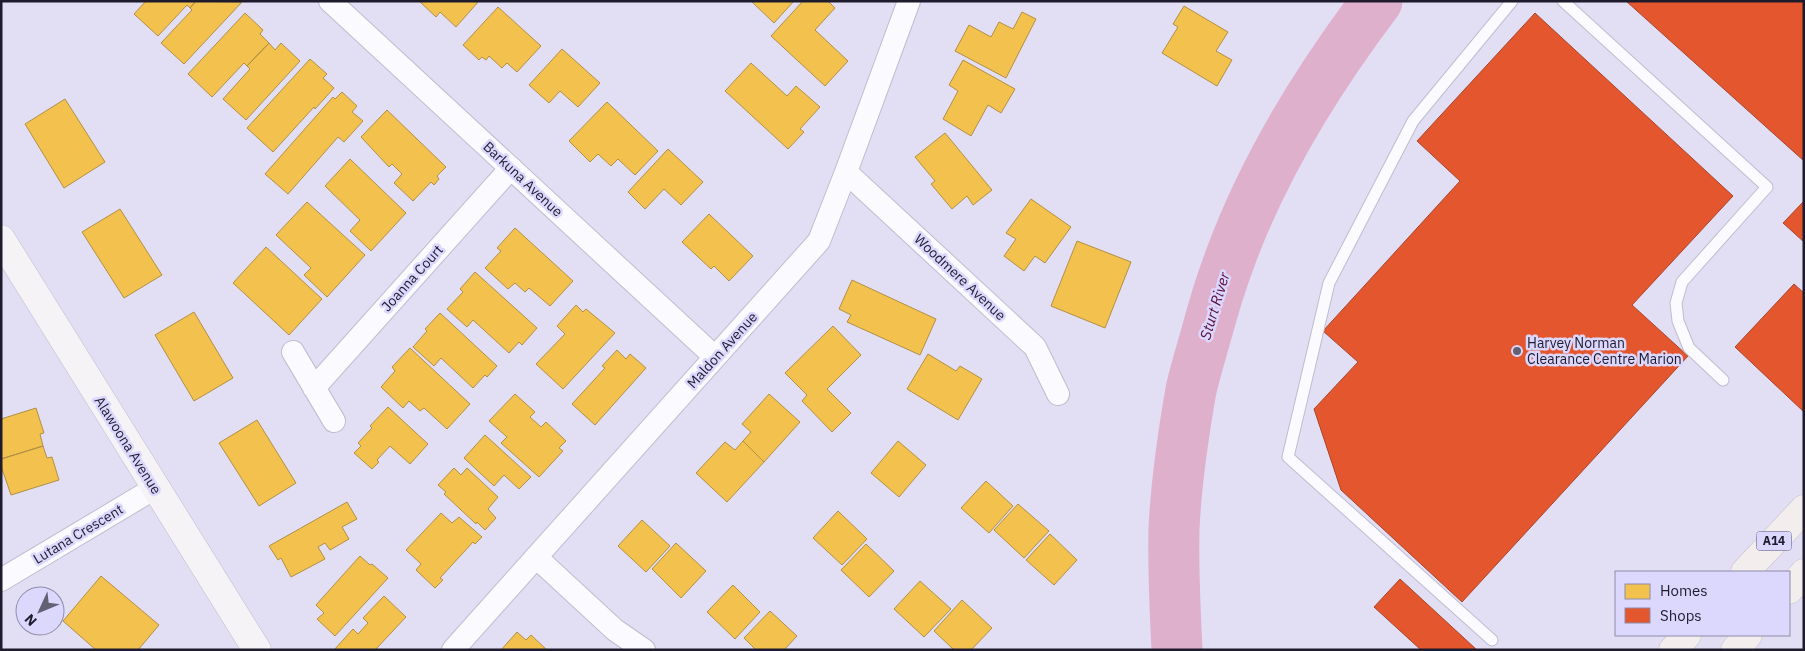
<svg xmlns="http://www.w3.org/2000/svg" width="1805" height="651" font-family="'IBM Plex Sans',sans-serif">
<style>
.homes{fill:#f2c14e;stroke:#b28f44}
.shops{fill:#e4572e;stroke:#a9452e}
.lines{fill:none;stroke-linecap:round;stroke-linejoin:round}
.river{stroke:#dfb0cc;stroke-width:51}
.lane-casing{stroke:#bebcce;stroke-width:13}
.street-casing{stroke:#bebcce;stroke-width:24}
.secondary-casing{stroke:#bebcce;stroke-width:29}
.primary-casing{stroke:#c3c2cd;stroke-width:29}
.lane{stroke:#fbfafe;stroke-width:11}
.street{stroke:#fbfafe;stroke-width:22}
.secondary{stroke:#f6f3f6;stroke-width:28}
.primary{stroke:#f3eded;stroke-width:28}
.poi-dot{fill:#636073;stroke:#dbd7fd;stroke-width:2}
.labels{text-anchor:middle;stroke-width:5;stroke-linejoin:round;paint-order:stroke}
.shield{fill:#dbd7fd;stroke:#57536b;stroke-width:1}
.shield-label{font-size:12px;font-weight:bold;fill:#1e1b2d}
.street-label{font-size:14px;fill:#1e1b2d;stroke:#dbd7fd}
.poi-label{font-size:14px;fill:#1e1b2d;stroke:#dbd7fd;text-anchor:start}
.water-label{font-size:15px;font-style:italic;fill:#5b0f3b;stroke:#dbd7fd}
</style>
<rect width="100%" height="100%" fill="#e2dff5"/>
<!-- homes -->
<path class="homes" d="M146,1h50l-6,7 -3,-3 -29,31 -24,-22z
M196,1l46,1 -58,62 -23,-21 31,-33 -2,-2z
M419,1h60l-23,26 -16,-15 -4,5z
M751,1h43l-20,22z
M803,1h25l7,7 -20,22 33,31 -23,25 -54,-50z
M1184,6l44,26 -12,19 16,9 -15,26 -55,-33 16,-26 -5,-3z
M498,7l43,39 -24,26 -10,-9 -5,5 -13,-12 -3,4 -4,-3 -3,3 -16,-15z
M1022,12l14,7 -30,59 -51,-27 14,-26 22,12 8,-15 14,7z
M245,13l18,17 -3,4 9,9 -22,23 -3,-3 -32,34 -24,-23z
M269,43l6,7 6,-7 19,18 -54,59 -23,-21 27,-30 -3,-3z
M562,49l38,34 -22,24 -18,-16 -11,12 -20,-18z
M310,59l17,15 -4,4 11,10 -19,21 -1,-2 -41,45 -26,-24z
M963,60l52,29 -14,24 -13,-8 -17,31 -28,-17 15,-28 -9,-6z
M751,63l36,33 9,-10 24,21 -20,22 4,3 -16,17 -63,-58z
M342,92l15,14 -5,6 11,9 -19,21 -6,-5 -50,57 -23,-20 68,-77 2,2z
M65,99l40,63 -41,26 -39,-64z
M607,102l51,49 -23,24 -17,-16 -7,7 -13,-12 -8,8 -21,-21z
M387,110l59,57 -9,9 2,3 -5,6 -3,-3 -18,19 -19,-18 8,-9 -10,-10 -3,3 -28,-30z
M945,133l47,57 -19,15 -6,-9 -15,13 -21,-25 4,-3 -20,-24z
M668,149l35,33 -22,23 -17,-16 -19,20 -17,-17z
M350,159l56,54 -35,38 -21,-20 10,-11 -35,-34z
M1031,199l40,28 -26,36 -10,-7 -11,15 -20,-15 12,-17 -10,-6z
M307,202l58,53 -38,42 -23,-22 7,-7 -35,-33z
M120,209l42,66 -38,23 -42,-66z
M709,214l44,42 -24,25 -15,-15 -3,3 -29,-27z
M515,228l58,53 -23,25 -21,-18 -4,4 -10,-9 -7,6 -23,-21 16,-17 -4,-3z
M1077,241l54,21 -26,66 -54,-22z
M266,247l56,52 -33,36 -56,-52z
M475,272l62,56 -15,17 -3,-3 -10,11 -36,-33 -6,7 -20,-18 16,-17 -3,-3z
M852,280l84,39 -16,36 -73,-33 4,-7 -12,-6z
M576,305l7,7 3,-3 29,24 -52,56 -27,-25 29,-30 -8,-8z
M194,312l39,66 -39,23 -39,-66z
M440,313l57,53 -10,11 -2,-2 -12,13 -32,-30 -7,8 -21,-19 14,-16 -2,-2z
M833,326l28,29 -34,34 24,24 -19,19 -30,-31 5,-6 -22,-22z
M410,348l60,56 -23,25 -23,-21 -4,3 -11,-10 -6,7 -22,-21 14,-16 -3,-4z
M617,350l9,9 4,-5 16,14 -51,57 -23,-21 33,-36 -3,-2z
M928,354l28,17 4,-5 22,13 -24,41 -51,-31z
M515,394l20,18 -5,5 11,10 5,-5 20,19 -7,7 4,3 -24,26 -38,-34 6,-6 -18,-16z
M769,394l31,28 -36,40 -21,-21 8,-9 -9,-8z
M388,407l40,37 -18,20 -20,-18 -13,14 2,2 -7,7 -18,-16 7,-7 -3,-3 14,-15 -2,-2z
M36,408l8,25 -4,1 3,12 -42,13v-40z
M257,420l39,63 -37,23 -40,-63z
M485,435l46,42 -12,12 -15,-14 -10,11 -30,-28z
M743,441l21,21 -37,40 -31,-29 29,-31 10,8z
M898,441l28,24 -27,32 -28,-24z
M43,446l4,12 5,-1 7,23 -48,15 -10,-29v-7z
M454,468l7,7 6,-7 31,29 -10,12 8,9 -11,12 -8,-8 -1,2 -32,-30 2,-2 -8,-7z
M986,481l27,25 -24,27 -28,-25z
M347,502l10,17 -15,8 7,12 -19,11 -5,-7 -7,4 7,12 -34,18 -10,-19 -3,2 -9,-14z
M1018,504l31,27 -25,27 -30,-28z
M838,511l29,28 -25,26 -29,-27z
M441,513l11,10 7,-6 23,20 -7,7 -2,-2 -33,36 3,2 -8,8 -19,-18 5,-6 -15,-14z
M642,520l28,26 -24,26 -28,-26z
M1050,534l27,26 -23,25 -28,-25z
M676,543l30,28 -25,27 -29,-29z
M866,544l28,27 -25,26 -28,-27z
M360,556l10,9 2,-1 16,14 -53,58 -18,-17 7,-6 -8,-8z
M101,576l58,49 -21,25h-42l-33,-29z
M920,581l31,28 -27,28 -30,-28z
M733,585l27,27 -25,27 -28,-27z
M384,596l22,21 -31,33h-41l19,-21 5,5 10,-11 -5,-5z
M962,600l30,28 -21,22h-17l-20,-19z
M770,611l27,25 -13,14h-28l-12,-12z
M517,632l9,8 5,-5 16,15h-46z"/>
<!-- shops -->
<path class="shops" d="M1626,1h178v160z
M1535,13l198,183 -101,109 56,51 -226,246 -121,-112 -27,-81 44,-47 -35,-31 137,-150 -43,-40z
M1804,201v41l-21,-19z
M1794,284l10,9v119l-69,-65z
M1400,579l77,71h-56l-47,-43z"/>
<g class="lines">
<!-- river -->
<path class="river" d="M1177,650c-2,-40 -4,-81 -3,-121 2,-46 9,-93 17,-139 4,-18 10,-37 15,-55 7,-26 15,-53 25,-79 34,-92 87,-177 146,-255"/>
<defs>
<path id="lane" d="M1563,1l204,186 -85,95 -6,21 2,18 11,27 34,32
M1492,640l-204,-183 41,-174 84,-162 99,-120"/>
<path id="street" d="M330,1l385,356
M846,172l189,175 23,47
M293,352l41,69
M314,388l197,-220
M536,557l79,73 29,20
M1,580l154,-92
M453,650l366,-409 27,-69 63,-171"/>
<path id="secondary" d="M1,239l256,411"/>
<path id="primary" d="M1745,572l59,-63
M1789,590l15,-17
M1673,650l14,-15
M1735,650l13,-15"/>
</defs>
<!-- lane casing -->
<use href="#lane" class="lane-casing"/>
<!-- street casing -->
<use href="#street" class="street-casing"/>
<!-- secondary casing -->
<use href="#secondary" class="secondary-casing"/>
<!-- primary casing -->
<use href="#primary" class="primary-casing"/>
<!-- lane -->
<use href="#lane" class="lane"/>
<!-- street -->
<use href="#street" class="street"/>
<!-- secondary -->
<use href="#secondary" class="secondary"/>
<!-- primary -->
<use href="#primary" class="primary"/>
</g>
<!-- markers -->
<circle class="poi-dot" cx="1517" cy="351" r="5"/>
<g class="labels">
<!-- shield labels -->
<rect class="shield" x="1756.5" y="531.5" width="35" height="19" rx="4"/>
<g class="shield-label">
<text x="1774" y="545">A14</text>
</g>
<!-- street labels -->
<g class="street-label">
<text transform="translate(523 179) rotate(43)" y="5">Barkuna Avenue</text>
<text transform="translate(960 277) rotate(43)" y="5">Woodmere Avenue</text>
<text transform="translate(412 278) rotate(-48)" y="5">Joanna Court</text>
<text transform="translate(722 350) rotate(-48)" y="5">Maldon Avenue</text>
<text transform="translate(128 445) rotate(58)" y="5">Alawoona Avenue</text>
<text transform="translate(78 534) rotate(-31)" y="5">Lutana Crescent</text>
</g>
<!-- poi labels -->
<g class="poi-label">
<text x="1527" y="348">Harvey Norman<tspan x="1527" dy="16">Clearance Centre Marion</tspan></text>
</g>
<!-- water labels -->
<g class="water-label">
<text transform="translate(1215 306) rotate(-73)" y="5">Sturt River</text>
</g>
</g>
<!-- border -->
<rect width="1805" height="651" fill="none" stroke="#1e1b2d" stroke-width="5"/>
<!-- legend -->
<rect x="1615" y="571" width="175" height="65" fill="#dbd7fd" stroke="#8f8caa"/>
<rect x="1625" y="584" width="25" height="15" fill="#f2c14e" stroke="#8f8caa"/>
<text x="1660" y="596" font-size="15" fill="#1e1b2d">Homes</text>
<rect x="1625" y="608" width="25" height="15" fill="#e4572e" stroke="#8f8caa"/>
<text x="1660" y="621" font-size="15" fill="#1e1b2d">Shops</text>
<!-- north arrow -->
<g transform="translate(40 611) rotate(226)"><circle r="24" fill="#dbd7fd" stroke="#8f8caa"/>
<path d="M0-4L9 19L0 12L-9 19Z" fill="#636073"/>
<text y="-8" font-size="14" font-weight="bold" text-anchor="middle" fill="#1e1b2d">N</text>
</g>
</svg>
